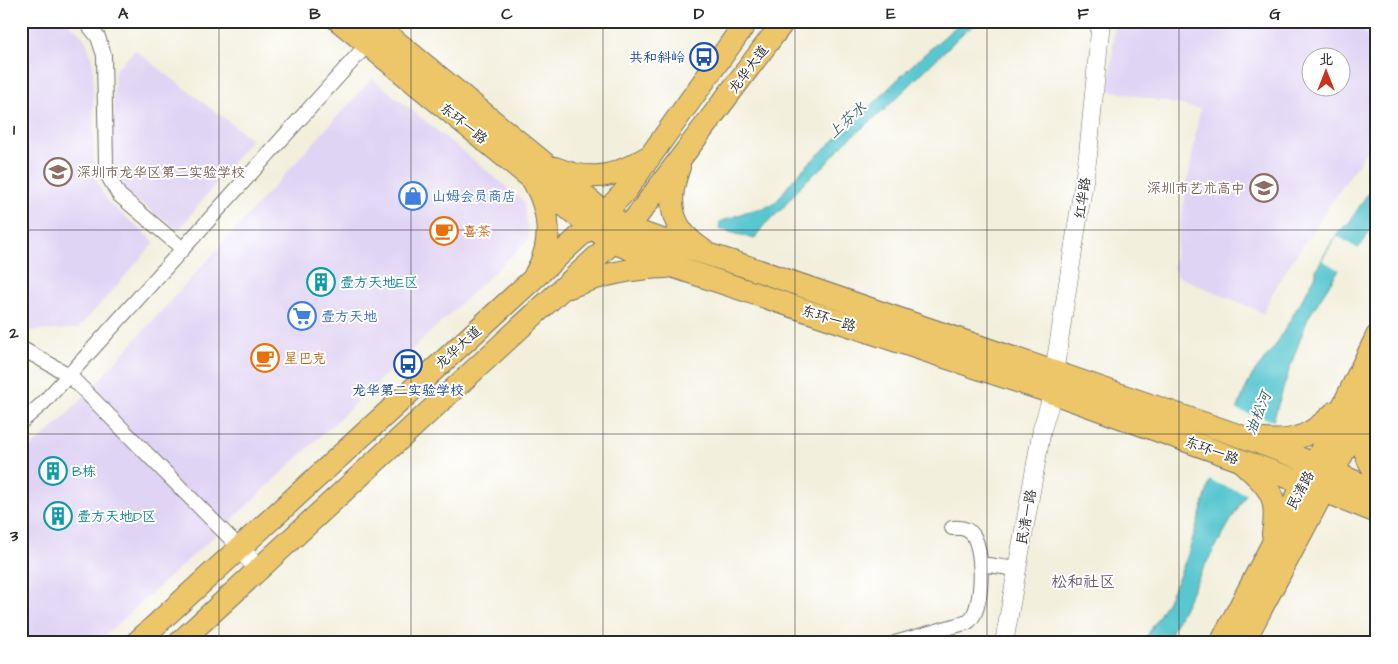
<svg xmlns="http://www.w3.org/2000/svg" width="1398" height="664" font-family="'Architects Daughter','LXGW WenKai TC',sans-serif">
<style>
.built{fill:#e0d4f4;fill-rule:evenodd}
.water{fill:#5ac7d0;stroke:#42797e}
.pier{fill:#f2efdc}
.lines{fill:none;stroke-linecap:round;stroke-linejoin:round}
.minor-casing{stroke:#717069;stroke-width:16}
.tertiary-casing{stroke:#717069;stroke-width:19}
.primary-casing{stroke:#717069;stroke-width:24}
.minor{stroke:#fff;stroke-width:14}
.tertiary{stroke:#fff;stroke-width:18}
.primary{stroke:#ecc669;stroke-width:22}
.grid{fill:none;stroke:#2b2b2b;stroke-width:1;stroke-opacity:0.55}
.labels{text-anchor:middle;stroke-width:4;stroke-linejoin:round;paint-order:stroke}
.transit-label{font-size:14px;fill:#164399;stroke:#fff;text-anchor:end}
.street-label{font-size:14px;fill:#2b2b2b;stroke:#fff}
.education-label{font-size:14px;fill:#785e54;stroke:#fff;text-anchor:start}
.shop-label{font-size:14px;fill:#366cbe;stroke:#fff;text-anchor:start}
.food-label{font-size:14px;fill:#c56008;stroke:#fff;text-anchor:start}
.culture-label{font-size:14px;fill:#0d838f;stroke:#fff;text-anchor:start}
.water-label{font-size:15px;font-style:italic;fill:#3b6265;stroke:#fff}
.quarter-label{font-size:16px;fill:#675966;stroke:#fff}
.neatline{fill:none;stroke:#2b2b2b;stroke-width:2}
.grid-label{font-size:16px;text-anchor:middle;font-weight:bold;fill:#2b2b2b}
</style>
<rect width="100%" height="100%" fill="#fff"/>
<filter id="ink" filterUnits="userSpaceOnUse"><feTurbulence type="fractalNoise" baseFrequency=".02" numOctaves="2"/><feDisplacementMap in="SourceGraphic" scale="10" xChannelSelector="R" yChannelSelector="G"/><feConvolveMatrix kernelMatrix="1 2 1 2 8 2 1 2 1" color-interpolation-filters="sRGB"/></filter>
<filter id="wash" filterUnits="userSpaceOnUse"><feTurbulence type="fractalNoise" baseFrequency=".0096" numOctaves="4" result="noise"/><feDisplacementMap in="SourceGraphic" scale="20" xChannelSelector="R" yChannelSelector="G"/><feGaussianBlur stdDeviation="1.12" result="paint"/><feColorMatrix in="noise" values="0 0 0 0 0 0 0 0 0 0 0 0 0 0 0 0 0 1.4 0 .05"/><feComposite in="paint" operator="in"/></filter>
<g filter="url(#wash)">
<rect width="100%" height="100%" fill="#f2efdc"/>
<!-- built -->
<path class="built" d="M21,21h44l13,10 9,12 6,22 1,101 2,13 6,13 7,11 46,39 -77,87 -52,2 -5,-3z
M1115,21h243l19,34v74l-5,14 -84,124 -17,29 -8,17 -86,-37 -4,-9 27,-158 -91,-19zM1310,58h30v30h-30z
M135,50l116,89 -72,91 -56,-39 -12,-35 4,-86z
M372,78l152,123 5,38 -295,279 -137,125h-76v-187l39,-34 28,-30z"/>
<!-- water -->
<path class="water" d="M962,21h21l-17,9 -84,82 -37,30 -20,23 -23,19 -21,26 -17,15 -10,14 -35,-10 1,-7 26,-10 24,-6 6,-4 16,-21 13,-14 71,-66 34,-34z
M1377,179v41l-17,26 -24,28 -28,44 -18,49 -17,54 -27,73 -42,73 -38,76h-23l24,-41 12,-25 9,-23 21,-69 35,-93 9,-18 23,-29 40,-70v-5c7,-12 21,-41 33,-47z"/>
<!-- pier -->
<path class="pier" d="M1337,236l23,14 -19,21 -19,-11z
M1234,409l42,13 -27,73 -41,-15z"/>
</g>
<g filter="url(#ink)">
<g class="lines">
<defs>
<path id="minor" d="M85,21l13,16 6,18 2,110 2,11 11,19 64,54
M21,348l48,27 170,172
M21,422l21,-18 27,-29 303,-336
M980,564l38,5
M895,643l73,-21c16,-12 16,-71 5,-87 -5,-7 -13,-8 -21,-7"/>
<path id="tertiary" d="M1054,373l34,-218 13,-134
M239,547l19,22
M1004,643l38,-214 11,-36"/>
<path id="primary" d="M339,21l252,206 22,15 62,25 378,126 251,90 73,29
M371,21l234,192 23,15 25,9 92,29 504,173 48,18 80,34
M679,167c-13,35 -9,62 24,83
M555,168c37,15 59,9 93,-11
M534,182c17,30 19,63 1,93
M569,287c31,-12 63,-19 97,-20
M1363,416c-3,21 1,41 14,58
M1264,440c32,3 48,-5 71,-28
M1245,465c26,24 34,32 28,69
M136,643l469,-430 21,-23 121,-169
M179,643l449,-415 156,-207
M1221,643l107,-206 49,-101
M1243,643l90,-170 44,-89"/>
</defs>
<!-- minor casing -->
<use href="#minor" class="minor-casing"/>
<!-- tertiary casing -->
<use href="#tertiary" class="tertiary-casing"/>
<!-- primary casing -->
<use href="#primary" class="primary-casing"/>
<!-- minor -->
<use href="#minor" class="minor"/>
<!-- tertiary -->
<use href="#tertiary" class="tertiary"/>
<!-- primary -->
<use href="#primary" class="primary"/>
</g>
</g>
<!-- grid -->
<path class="grid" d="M219,21v622M411,21v622M603,21v622M795,21v622M987,21v622M1179,21v622M21,230h1356M21,434h1356"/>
<!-- icons -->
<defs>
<symbol id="bus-ring" viewBox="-11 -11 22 22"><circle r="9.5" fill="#fff" stroke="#1a4fb4" stroke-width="1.5"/><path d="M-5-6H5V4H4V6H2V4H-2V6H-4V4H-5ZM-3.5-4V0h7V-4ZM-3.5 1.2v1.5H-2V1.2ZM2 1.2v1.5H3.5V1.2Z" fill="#1a4fb4"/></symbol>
<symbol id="school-ring" viewBox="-11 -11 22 22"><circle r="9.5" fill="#fff" stroke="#8d6e63" stroke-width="1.5"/><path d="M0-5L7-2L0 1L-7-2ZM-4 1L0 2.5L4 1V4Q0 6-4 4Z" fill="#8d6e63"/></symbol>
<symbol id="shop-ring" viewBox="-11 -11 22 22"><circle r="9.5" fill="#fff" stroke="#3f7fe0" stroke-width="1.5"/><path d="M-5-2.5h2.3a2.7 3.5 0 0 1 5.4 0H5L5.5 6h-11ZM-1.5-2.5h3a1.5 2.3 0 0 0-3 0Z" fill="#3f7fe0"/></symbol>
<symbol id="cafe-ring" viewBox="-11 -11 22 22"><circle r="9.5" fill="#fff" stroke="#e8710a" stroke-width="1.5"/><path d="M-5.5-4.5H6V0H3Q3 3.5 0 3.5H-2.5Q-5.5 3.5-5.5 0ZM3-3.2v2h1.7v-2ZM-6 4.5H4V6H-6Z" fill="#e8710a"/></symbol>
<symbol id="building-ring" viewBox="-11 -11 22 22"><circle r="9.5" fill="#fff" stroke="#0f9aa8" stroke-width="1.5"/><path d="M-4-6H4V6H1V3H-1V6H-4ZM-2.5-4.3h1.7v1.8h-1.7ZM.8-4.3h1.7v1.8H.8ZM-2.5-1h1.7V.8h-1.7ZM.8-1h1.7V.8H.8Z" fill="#0f9aa8"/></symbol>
<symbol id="supermarket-ring" viewBox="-11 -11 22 22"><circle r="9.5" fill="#fff" stroke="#3f7fe0" stroke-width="1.5"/><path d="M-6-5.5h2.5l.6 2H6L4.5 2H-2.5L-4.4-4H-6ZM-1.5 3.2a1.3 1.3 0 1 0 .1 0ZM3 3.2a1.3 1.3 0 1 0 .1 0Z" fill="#3f7fe0"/></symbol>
</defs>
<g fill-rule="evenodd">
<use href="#bus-ring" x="688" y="41" width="32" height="32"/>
<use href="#school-ring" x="42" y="156" width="32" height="32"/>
<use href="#school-ring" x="1248" y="172" width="32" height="32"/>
<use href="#shop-ring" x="397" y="180" width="32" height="32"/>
<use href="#cafe-ring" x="428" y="215" width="32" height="32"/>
<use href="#building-ring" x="305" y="266" width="32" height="32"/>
<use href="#supermarket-ring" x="286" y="300" width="32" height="32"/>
<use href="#cafe-ring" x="249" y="342" width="32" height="32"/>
<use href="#bus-ring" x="392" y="348" width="32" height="32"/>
<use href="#building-ring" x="37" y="455" width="32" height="32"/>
<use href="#building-ring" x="42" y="500" width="32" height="32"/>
</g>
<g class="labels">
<!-- transit labels -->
<g class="transit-label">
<text x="685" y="62">共和斜岭</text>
<text x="408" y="395" text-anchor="middle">龙华第二实验学校</text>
</g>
<!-- street labels -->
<g class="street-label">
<text transform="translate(748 69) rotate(-53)" y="5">龙华大道</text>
<text transform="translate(464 123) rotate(39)" y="5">东环一路</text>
<text transform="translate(1082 198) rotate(-82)" y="5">红华路</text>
<text transform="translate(829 318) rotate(18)" y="5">东环一路</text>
<text transform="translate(458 347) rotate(-42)" y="5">龙华大道</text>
<text transform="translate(1212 450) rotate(20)" y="5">东环一路</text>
<text transform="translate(1300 490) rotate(-62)" y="5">民清路</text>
<text transform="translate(1026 517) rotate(-80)" y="5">民清一路</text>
</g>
<!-- education labels -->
<g class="education-label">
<text x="77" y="177">深圳市龙华区第二实验学校</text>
<text x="1245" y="193" text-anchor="end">深圳市艺术高中</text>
</g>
<!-- shop labels -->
<g class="shop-label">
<text x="432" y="201">山姆会员商店</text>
<text x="321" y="321">壹方天地</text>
</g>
<!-- food labels -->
<g class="food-label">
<text x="463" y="236">喜茶</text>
<text x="284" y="363">星巴克</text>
</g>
<!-- culture labels -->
<g class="culture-label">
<text x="340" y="287">壹方天地E区</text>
<text x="72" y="476">B栋</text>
<text x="77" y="521">壹方天地D区</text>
</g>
<!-- water labels -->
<g class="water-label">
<text transform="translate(847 120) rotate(-42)" y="5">上芬水</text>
<text transform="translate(1258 413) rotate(-68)" y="5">油松河</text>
</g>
<!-- quarter labels -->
<g class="quarter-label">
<text x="1083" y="587">松和社区</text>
</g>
</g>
<!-- margin -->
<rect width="1398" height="664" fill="none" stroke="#fff" stroke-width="55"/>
<!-- north arrow -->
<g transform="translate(1326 72)"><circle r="24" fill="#ffffff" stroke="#aaaaaa"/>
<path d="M0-4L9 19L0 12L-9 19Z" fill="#c8321e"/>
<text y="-8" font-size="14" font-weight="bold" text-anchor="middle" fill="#2b2b2b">北</text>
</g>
<rect x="28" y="28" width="1342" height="608" class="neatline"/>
<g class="grid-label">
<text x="123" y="19">A</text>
<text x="315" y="19">B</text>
<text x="507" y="19">C</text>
<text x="699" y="19">D</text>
<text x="891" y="19">E</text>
<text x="1083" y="19">F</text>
<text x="1275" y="19">G</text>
<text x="14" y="135">1</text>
<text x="14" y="338">2</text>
<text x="14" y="541">3</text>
</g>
</svg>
